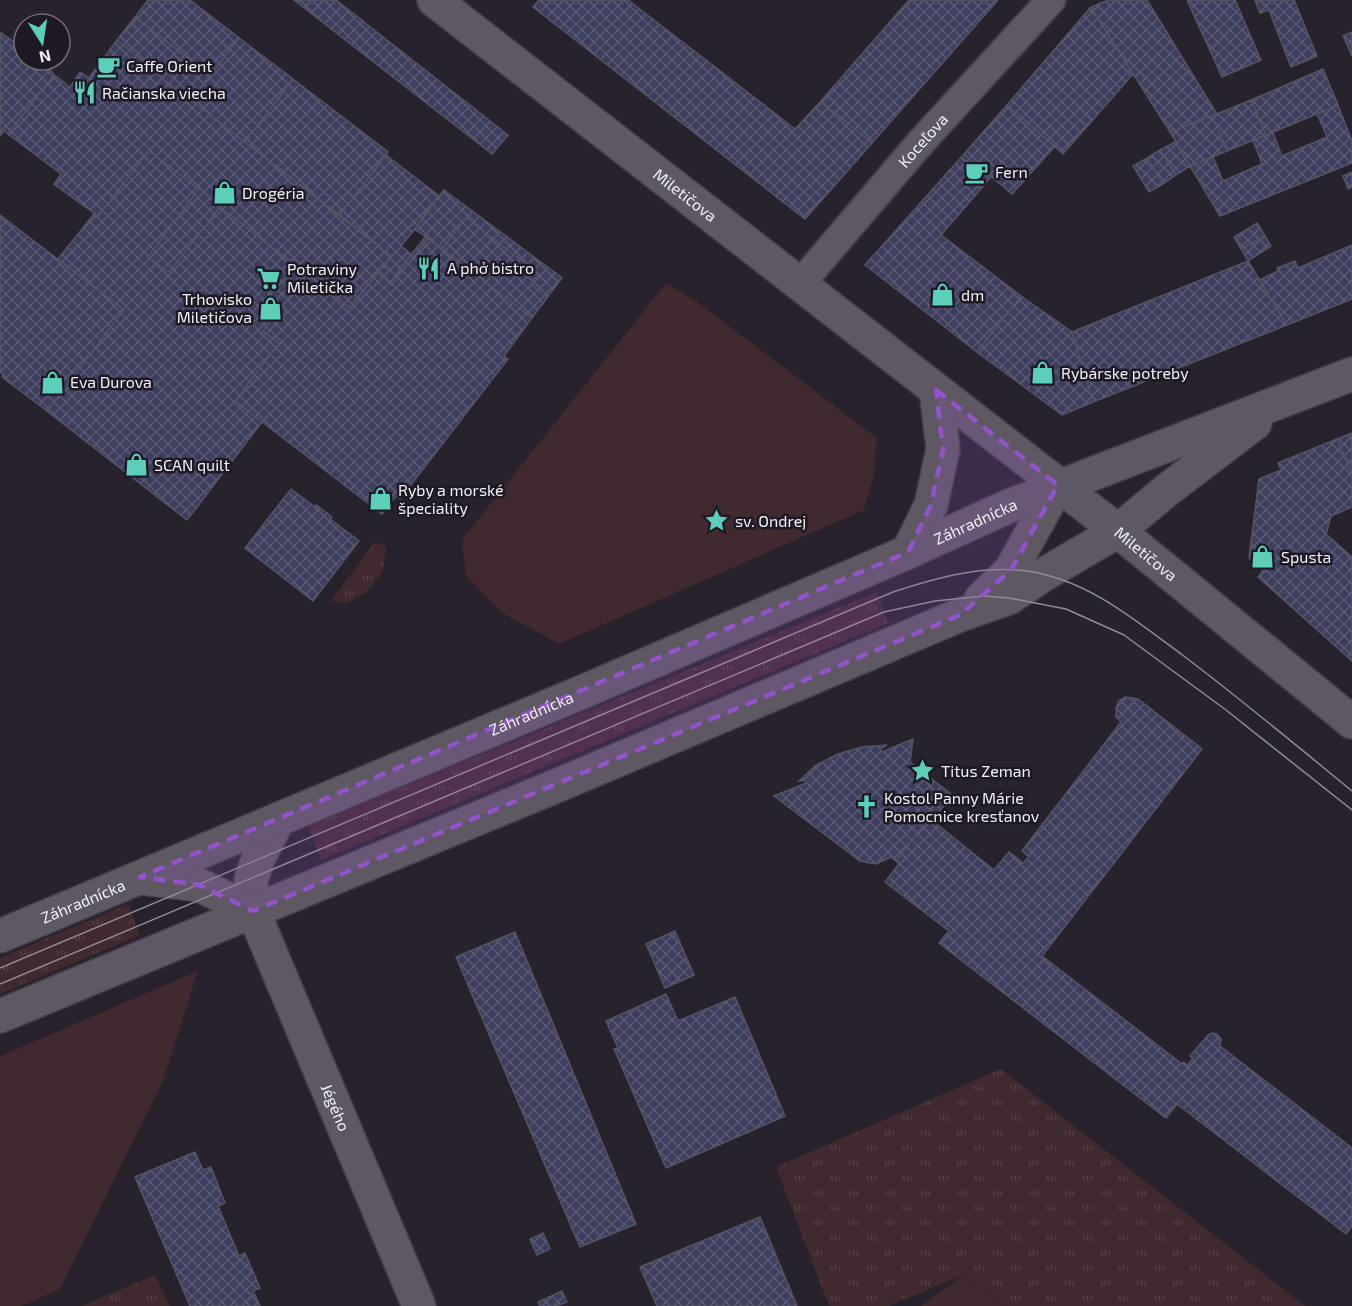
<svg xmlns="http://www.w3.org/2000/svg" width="1352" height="1306" font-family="'Exo 2',sans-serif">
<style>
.grass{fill:url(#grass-tufts)}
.park{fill:#412930}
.building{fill:url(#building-cross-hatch);stroke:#545561;stroke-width:1.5}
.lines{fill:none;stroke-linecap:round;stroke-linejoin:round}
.minor-casing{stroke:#423d46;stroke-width:32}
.tertiary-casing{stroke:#423d46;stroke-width:36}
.minor{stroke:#5e5863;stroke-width:28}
.tertiary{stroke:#5e5863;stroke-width:33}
.tram{stroke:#918d95;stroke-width:1.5}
.marked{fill:#9353ca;fill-opacity:0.2;stroke:#9353ca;stroke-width:4.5;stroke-dasharray:12 8;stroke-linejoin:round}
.labels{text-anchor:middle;stroke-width:5;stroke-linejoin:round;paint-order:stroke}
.poi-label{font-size:16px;fill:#f2eef5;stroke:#1e1922;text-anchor:start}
.street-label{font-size:16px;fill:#f2eef5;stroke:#1e1922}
</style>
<defs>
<pattern id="grass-tufts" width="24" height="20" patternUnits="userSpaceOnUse" patternTransform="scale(1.5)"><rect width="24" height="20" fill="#412930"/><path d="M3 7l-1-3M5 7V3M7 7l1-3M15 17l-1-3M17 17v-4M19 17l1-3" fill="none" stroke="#543e44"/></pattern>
<pattern id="building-cross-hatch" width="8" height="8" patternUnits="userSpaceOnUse" patternTransform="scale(1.5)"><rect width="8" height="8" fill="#3d3d5e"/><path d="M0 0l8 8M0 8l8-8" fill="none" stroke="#5a5976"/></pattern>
</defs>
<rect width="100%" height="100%" fill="#27222c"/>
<!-- grass -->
<path class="grass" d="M375,542l11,4 -3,25 -16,21 -20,11 -16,-2z
M877,592l11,31 -567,237 -13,-34z
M128,904l12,31 -140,59v-36z
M1001,1069l304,237h-301l-40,-31 -76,31h-59l-53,-139z
M155,1275l15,31h-89z"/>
<!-- park -->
<path class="park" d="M666,283l30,18 181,137 -3,36 -10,36 -305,134 -57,-31 -36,-37 -4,-36z
M198,971l-35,110 -103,208 -38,17h-22v-250z
M964,1275l40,31h-83z"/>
<!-- building -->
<path class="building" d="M148,0h42l49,38 -29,37 -75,-58z
M294,0h42l172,135 -16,19z
M539,0h89l167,129 26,-28 51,42 -67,76 -272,-212z
M909,0h89l-126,143 -51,-42z
M1108,0h39l70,114 -47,18 -79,-125z
M1187,0h48l26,60 -39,17z
M1255,0h39l23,56 -26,11 -22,-57 -9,3z
M1091,7l42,67 -70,80 -56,-49z
M135,17l75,58 -19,25 -44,-33 -1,1 -3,-1 3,-4 -29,-23z
M0,32l24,17v11h14l13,10 3,5 -46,59 -4,-3 -4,5z
M1352,32v24l-9,-20z
M239,38l54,41 -48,63 -54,-42z
M117,40l29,23 -3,4 3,1 1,-1 44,33 200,156 -41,52 -130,-101 -51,65 -21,-15 51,-68 -50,-38 -51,65 -44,-32 7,-10 -53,-40 46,-59 16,12 10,-15 9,6z
M1323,69l15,36 -72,30 -15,-35z
M293,79l95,73 -48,63 -95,-73z
M1251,100l15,35 -39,16 -15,-35z
M1007,105l48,41 -43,48 -48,-40z
M1338,105l14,36v22l-132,53 -30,-50 23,-9 10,24 39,-17 -9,-24 13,-5 7,-2 9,23 45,-19 -10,-23z
M1212,116l15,35 -37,15 -20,-34z
M1175,142l15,24 -14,9 -16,-25z
M1160,150l16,25 -13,9 -16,-26z
M149,151l50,38 -51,68 21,15 51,-65 87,67 -44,57 16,12 -44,58 27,21 -75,98 -140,-109 77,-101 -66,-51 36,-45 4,2z
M964,154l27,23 -50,58 80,61 -44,56 -112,-87z
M386,155l53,41 -17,22 1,1 -22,27 10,8 -16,21 -11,-9 7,-10 -51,-41z
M1147,158l16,26 -14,8 -16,-26z
M1352,172v15l-4,2 -5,-13z
M444,190l118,88 -15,20 -16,-14 8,-10 -73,-56 -24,31 -27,-20z
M0,215l124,95 -77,101 -45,-34 1,-3 -3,-2z
M466,218l73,56 -8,10 16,14 -15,20 -90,-69z
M1257,223l8,13 -24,13 -7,-12z
M426,236l2,2 -36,47 -15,-12 7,-7 11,9z
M1265,236l6,10 -23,15 -7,-12z
M428,238l104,80 -28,38 4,3 -108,140 -4,-3 -14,18 -147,-113 44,-58 -16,-12 44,-57 43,34 27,-35 15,12z
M1352,245v54l-65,26 -28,-45 19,-9 -1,-3 18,-7 3,7z
M1248,261l39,64 -194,77 -21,-70z
M1021,296l51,36 21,70 -31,13 -85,-63z
M1352,433v42l-15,-36z
M1337,439l15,36v32l-21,9 -5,18 26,23v104l-94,-84 5,-6 -14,-13 10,-79 22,-9 -3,-7z
M291,489l24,18 1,-2 16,12 -2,2 29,22 -46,60 -68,-53z
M1125,697l13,2 64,50 -160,207 140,108 1,-2 5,3 5,-7 -3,-2 18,-21 4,-2 5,1 4,5 -1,7 132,102v78l-6,8 -169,-130 -11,14 -17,-13 -210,-162 10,-12 -64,-49 14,-18 -3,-3 33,-43 65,52 15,-18 14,11 6,-6 -7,-6 99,-129 -5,-5v-9l3,-7z
M913,739l-3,23 42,33 -20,26 -3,-3 -33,43 -5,-4 -15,7 -16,-3 -86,-65 32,-13 -1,-3 -6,1 17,-16 22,-11 24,-7 25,-2 -7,4 2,3z
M675,931l19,44 -29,13 -19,-44z
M515,932l121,292 -56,23 -124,-290z
M666,994l12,27 57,-24 50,119 -119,52 -52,-119 4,-1 -12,-27z
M195,1152l8,18 8,-3 14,36 -7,3 21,50 6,-3 15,35 -7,3 7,15h-70l-55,-129z
M760,1217l37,89h-140l-17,-39z
M543,1233l7,16 -13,6 -7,-16z
M562,1291l5,11 -11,4h-16l-2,-4z"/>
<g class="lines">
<defs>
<g id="minor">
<path id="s1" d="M800,284l121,-142 130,-142"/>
</g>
<g id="tertiary">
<path id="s2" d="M434,0l684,531 234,191"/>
<path d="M908,552l23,-47 12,-56 -7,-59"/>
<path d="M981,599l30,-29 47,-85"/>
<path id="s3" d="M278,820l-20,39 -7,21 2,31 166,395"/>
<path d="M141,878l58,7 54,26"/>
<path id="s4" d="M0,936l582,-244 326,-140 101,-46 343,-132"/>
<path d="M0,1016l561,-232 399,-169 49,-17 34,-23 75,-44 49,-41 88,-67"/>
</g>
</defs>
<!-- minor casing -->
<use href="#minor" class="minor-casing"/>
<!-- tertiary casing -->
<use href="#tertiary" class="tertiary-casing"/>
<!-- minor -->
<use href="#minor" class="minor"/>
<!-- tertiary -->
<use href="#tertiary" class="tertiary"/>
<!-- tram -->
<path class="tram" d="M0,968l893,-376c43,-14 88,-27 134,-21 62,9 109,50 158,86 57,43 112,89 167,134
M0,984l884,-372 51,-11 49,-5 25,2 57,11 58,26 102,75 126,100"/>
</g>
<!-- marked area -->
<path class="marked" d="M936,390l122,95 -47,85 -51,45 -707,296 -54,-26 -59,-8 768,-325 23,-47 12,-56z"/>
<!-- icons -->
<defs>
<symbol id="cafe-bare" viewBox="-9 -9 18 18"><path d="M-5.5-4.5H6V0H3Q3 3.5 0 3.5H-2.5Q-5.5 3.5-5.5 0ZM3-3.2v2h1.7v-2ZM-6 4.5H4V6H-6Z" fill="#5cceba" stroke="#1e1922" stroke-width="2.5" paint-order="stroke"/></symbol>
<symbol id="restaurant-bare" viewBox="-9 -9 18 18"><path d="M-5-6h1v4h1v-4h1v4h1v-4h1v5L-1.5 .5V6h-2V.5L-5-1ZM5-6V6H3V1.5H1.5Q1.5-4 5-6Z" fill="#5cceba" stroke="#1e1922" stroke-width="2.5" paint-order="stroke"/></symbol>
<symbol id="shop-bare" viewBox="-9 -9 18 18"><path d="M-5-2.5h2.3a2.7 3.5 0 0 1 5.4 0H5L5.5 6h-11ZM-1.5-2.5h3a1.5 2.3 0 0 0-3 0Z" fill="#5cceba" stroke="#1e1922" stroke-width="2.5" paint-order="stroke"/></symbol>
<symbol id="supermarket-bare" viewBox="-9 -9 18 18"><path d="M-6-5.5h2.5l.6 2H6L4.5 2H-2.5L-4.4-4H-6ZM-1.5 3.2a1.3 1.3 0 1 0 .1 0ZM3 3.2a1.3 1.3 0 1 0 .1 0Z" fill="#5cceba" stroke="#1e1922" stroke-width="2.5" paint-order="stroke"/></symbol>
<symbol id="sight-bare" viewBox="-9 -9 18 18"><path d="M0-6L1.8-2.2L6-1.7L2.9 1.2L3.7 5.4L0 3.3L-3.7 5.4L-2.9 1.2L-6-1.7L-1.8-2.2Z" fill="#5cceba" stroke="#1e1922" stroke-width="2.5" paint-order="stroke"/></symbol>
<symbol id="church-bare" viewBox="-9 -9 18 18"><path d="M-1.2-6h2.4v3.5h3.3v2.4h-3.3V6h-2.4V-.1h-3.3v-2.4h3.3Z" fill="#5cceba" stroke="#1e1922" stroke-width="2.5" paint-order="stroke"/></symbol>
</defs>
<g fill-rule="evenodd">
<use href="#cafe-bare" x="92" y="50" width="33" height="33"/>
<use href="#restaurant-bare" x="68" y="76" width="33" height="33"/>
<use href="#cafe-bare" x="960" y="156" width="33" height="33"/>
<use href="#shop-bare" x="208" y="176" width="33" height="33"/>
<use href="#restaurant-bare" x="412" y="252" width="33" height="33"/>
<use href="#supermarket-bare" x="252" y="262" width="33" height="33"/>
<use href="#shop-bare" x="926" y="278" width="33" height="33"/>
<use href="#shop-bare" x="254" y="292" width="33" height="33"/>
<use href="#shop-bare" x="1026" y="356" width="33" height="33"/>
<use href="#shop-bare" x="36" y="366" width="33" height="33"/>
<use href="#shop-bare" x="120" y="448" width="33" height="33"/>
<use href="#shop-bare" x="364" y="482" width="33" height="33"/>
<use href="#sight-bare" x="700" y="504" width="33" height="33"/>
<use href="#shop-bare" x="1246" y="540" width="33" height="33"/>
<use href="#sight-bare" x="906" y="754" width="33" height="33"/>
<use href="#church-bare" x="850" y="790" width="33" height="33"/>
</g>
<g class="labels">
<!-- poi labels -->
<g class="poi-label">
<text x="126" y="72">Caffe Orient</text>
<text x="102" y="99">Račianska viecha</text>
<text x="995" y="178">Fern</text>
<text x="242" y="199">Drogéria</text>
<text x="447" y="274">A phở bistro</text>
<text x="287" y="275">Potraviny<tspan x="287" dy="18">Miletička</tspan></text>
<text x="961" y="301">dm</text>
<text x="252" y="305" text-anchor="end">Trhovisko<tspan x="252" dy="18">Miletičova</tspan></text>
<text x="1061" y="379">Rybárske potreby</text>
<text x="70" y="388">Eva Durova</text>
<text x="154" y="471">SCAN quilt</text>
<text x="398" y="496">Ryby a morské<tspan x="398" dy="18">špeciality</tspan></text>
<text x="735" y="527">sv. Ondrej</text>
<text x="1281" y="563">Spusta</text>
<text x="941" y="777">Titus Zeman</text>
<text x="884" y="804">Kostol Panny Márie<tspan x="884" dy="18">Pomocnice kresťanov</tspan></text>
</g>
<!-- street labels -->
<g class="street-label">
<text dy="6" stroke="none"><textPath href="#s1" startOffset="189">Koceľova</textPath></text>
<text dy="6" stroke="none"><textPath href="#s2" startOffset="318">Miletičova</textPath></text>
<text dy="6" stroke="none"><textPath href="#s4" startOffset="1060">Záhradnícka</textPath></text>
<text dy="6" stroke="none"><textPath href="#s2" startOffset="902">Miletičova</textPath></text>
<text dy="6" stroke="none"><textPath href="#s4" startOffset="576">Záhradnícka</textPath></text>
<text dy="6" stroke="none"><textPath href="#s4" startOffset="90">Záhradnícka</textPath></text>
<text dy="6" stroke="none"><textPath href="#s3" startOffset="310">Jégého</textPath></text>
</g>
</g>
<!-- north arrow -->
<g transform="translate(42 42) rotate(168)"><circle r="28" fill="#1e1922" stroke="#736e76" stroke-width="1.5"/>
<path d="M0-4.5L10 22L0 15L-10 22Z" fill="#5cceba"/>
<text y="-9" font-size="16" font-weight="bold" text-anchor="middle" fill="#f2eef5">N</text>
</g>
</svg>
